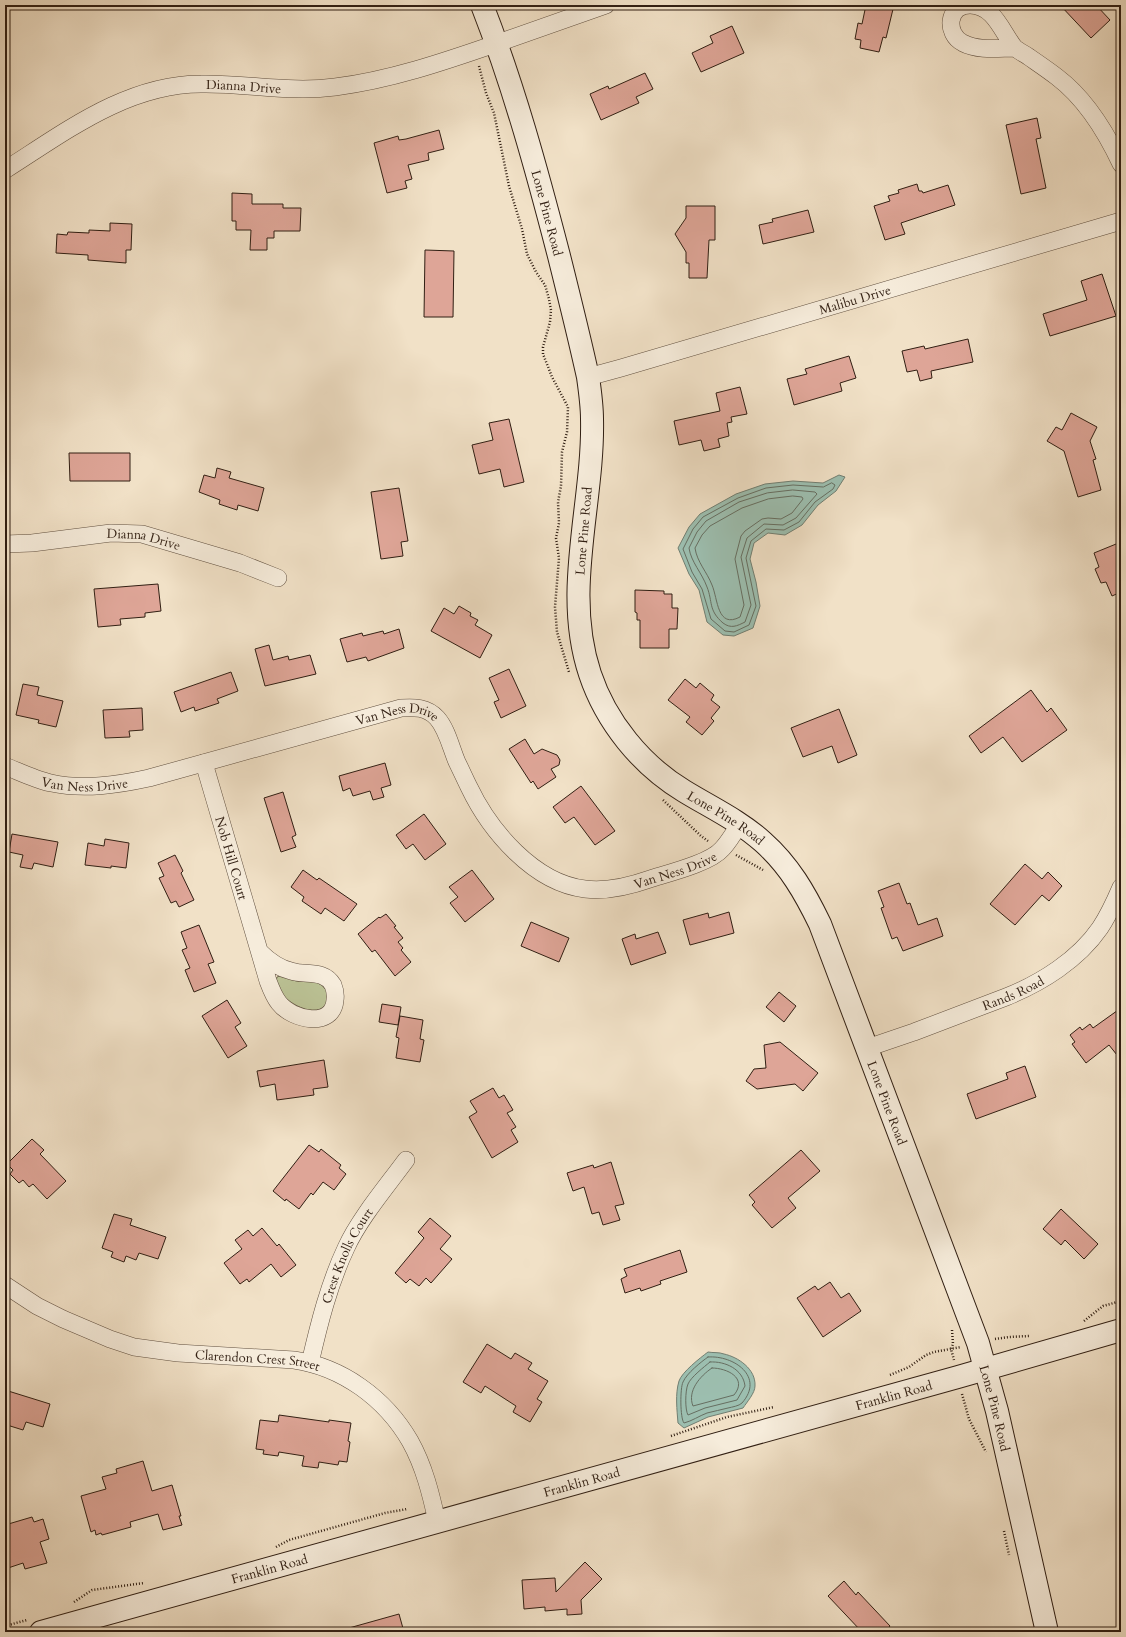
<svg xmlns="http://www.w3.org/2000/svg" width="1126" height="1637" font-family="Cardo,serif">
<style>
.green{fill:#bbc295;stroke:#767054}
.water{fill:#9cbeaf;stroke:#717e71}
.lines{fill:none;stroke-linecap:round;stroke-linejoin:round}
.shore{stroke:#666e61;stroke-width:1}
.building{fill:#dea597;stroke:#311f13}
.street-casing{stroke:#615040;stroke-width:18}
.secondary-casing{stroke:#311f13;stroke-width:24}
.path{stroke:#311f13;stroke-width:2.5;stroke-dasharray:1 2;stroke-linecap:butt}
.street{stroke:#f6ecdb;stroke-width:17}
.secondary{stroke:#f6ecdb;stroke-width:22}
.labels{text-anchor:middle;stroke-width:3.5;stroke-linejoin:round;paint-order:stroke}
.street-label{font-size:13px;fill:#311f13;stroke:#f6ecdb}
</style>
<rect width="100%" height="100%" fill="#f1e1c7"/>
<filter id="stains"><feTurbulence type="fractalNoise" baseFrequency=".005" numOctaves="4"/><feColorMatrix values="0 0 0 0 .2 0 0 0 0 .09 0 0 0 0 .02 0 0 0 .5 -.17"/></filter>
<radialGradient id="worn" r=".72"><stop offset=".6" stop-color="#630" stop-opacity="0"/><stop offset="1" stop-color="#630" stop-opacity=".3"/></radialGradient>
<!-- green -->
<path class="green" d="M280,976c6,1 11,4 17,5 7,1 15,-1 21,2 5,2 9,7 10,11 1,35 -58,6 -51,-17z"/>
<!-- water -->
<path class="water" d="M839,475l6,2 -9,14 -18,14 -16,20 -17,10 -17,-2 -14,10 -4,16 6,23 4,24 -7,22 -19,8 -11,-1 -16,-13 -8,-32 -10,-16 -11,-26 11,-21 11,-13 36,-20 29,-10 28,-3 30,2z
M708,1352c5,1 11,0 16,2 14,3 32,15 31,32 0,7 -8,16 -12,22l-35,9 -24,11 -6,-5c-1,-13 -3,-29 1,-42 3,-9 21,-23 29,-29z"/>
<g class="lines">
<!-- shore -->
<path class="shore" d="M832,483l3,2 -2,4 -18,13 -16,20 -15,8 -18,-1 -15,12 -5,17 10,48 -7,19 -15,7 -9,-1 -14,-12 -9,-30 -10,-17 -9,-23 10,-20 10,-12 35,-19 28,-10 27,-3 30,2z
M793,490l22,2 2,2 -21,24 -13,7 -19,-1 -17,14 -6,19 10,48 -6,17c-8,4 -14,7 -22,1 -15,-13 -10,-21 -16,-36 -5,-14 -16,-25 -18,-39l8,-16 9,-11 33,-19 28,-9z
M793,496l9,1 1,2 -11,14 -11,6 -13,-1 -6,1 -17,12 -4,5 -6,23 9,46 -4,12c-23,12 -22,-18 -28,-32 -5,-13 -15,-23 -17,-37l7,-13 8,-9 32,-18 26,-9z
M708,1357c26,-2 57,20 34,46 -3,3 -10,4 -14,5 -7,2 -14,3 -21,5 -8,3 -15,8 -23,10 -4,-5 -4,-35 -1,-41 4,-9 18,-20 25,-25z
M710,1362c15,-1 33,7 35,24l-8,14 -32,8 -17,7c-3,-5 -3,-24 0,-31 3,-7 16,-17 22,-22z
M712,1368c15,0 36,10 22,27l-41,11c-6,-15 7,-30 19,-38z"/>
</g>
<!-- building -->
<path class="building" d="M866,5h28l-8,33 -3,-1 -4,15 -19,-4 1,-8 -6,-1 3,-16 4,1z
M1060,5h36l14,15 -19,18z
M732,26l12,27 -43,19 -9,-19 21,-10 -3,-7z
M645,73l8,16 -17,8 3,6 -38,17 -11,-26 18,-8 1,3z
M1037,118l4,20 -5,1 10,49 -25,6 -15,-69z
M439,130l5,19 -16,4 1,7 -21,5 4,14 -7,2 2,7 -20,5 -13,-50 24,-7 1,4 7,-1z
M917,184l2,7h3l1,2 25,-8 7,20 -54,18 4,11 -20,6 -11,-34 16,-5 -2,-5 11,-3 -1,-3z
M232,193l20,1v10h31v4h18l-1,23h-26v7h-7v12h-17l1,-20h-15v-9h-4z
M686,206h29v34h-6l-2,38h-18v-15h-3v-11l-11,-18 11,-16z
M808,210l6,22 -51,12 -4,-19 14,-3 -1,-3z
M110,223l22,1 -1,26h-5v13l-38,-3v-5l-32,-2 1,-19 10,1 1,-3 21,1v-3l21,1z
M425,250l29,1 -1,66h-29z
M1102,274l14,42 -66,20 -7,-22 44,-14 -6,-19z
M968,339l5,23 -42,9 1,7 -12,3 -3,-11 -10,2 -5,-21 22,-5 1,3z
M849,356l7,22 -16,5 2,8 -48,14 -7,-26 20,-5 -2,-5z
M740,387l7,27 -16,3 1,5 -5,1 2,13 -11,3 2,8 -16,4 -3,-11 -22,5 -5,-24 46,-10 -4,-18z
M1071,413l26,14 -7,14 6,18 -3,1 8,30 -23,7 -14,-46 -17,-10 9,-14 6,3z
M509,419l15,63 -20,5 -4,-18 -21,5 -7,-29 21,-5 -4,-17z
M69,453h61v28h-60z
M217,468l14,4 -2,6 35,10 -6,23 -20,-6 -1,5 -18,-6 1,-4 -21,-8 5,-17 11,3z
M399,488l9,53 -7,1 2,14 -22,3 -10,-67z
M1121,542v50l-9,4 -6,-14 -5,1 -6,-14 4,-2 -5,-14z
M158,584l3,27 -16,2v4l-25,2 1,6 -23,2 -4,-38z
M635,590l29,1v3h8v14h6l-1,21h-8v19h-29v-28h-3v-7l-2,-1z
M459,606l12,7 -1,3 8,4 -3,5 17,10 -12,23 -49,-27 13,-23 10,6z
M399,629l5,19 -36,13 -2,-4 -19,5 -7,-23 22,-6 1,3 20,-5 1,3z
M269,645l4,15 15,-4 1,4 21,-5 6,19 -51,12 -10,-37z
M509,669l17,37 -25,12 -7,-16 5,-2 -10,-22z
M231,672l7,19 -21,8 2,4 -24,8 -1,-4 -13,5 -7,-20z
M685,679l11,9 4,-5 14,12 -3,5 9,7 -9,11 3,3 -12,14 -16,-13 4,-5 -22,-17z
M23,684l16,3 -2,8 26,6 -7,26 -18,-4 1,-3 -23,-5z
M1031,690l16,22 4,-4 16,22 -45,32 -19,-25 -22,16 -12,-17z
M142,708l1,22 -14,1 1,6 -25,1 -2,-28z
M839,709l18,46 -19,8 -6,-17 -29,11 -12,-29z
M525,739l9,15 8,-5 15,6 3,5 -1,5 -8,4 5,8 -18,12 -5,-8 -2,2 -22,-34z
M385,763l6,22 -10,3 3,9 -11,3 -3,-9 -17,5 -3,-8 -7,3 -4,-15z
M581,786l34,45 -20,14 -21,-28 -9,6 -12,-16z
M283,792l13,43 -4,2 4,10 -15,5 -17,-54z
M424,814l22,30 -21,16 -12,-16 -7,5 -10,-14z
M12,834l46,8 -5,25 -19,-4 -2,6 -12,-2 3,-12 -14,-3z
M105,839l24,4 -3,25 -15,-2v2l-26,-3 3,-22 16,3z
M175,855l8,16 -2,2 13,27 -15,7 -3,-6 -5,2 -12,-25 5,-2 -6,-13z
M1025,864l17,15 6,-7 14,14 -13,15 -7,-6 -27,30 -25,-21z
M303,870l14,10 2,-2 38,26 -13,17 -19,-13 -4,6 -19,-13 2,-4 -13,-10z
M472,870l22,29 -29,23 -15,-19 8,-6 -9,-10z
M899,883l8,21 3,-1 8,22 19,-7 6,18 -40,15 -6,-14 -5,2 -11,-31 3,-1 -6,-16z
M729,912l5,21 -44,12 -7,-25 25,-7 1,5z
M386,914l10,12 -2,1 9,11 -5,4 5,6 -2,2 10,12 -16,14 -20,-26 -3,2 -14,-18 21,-17 1,1z
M531,922l38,16 -10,24 -38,-16z
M199,925l15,37 -6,2 8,19 -22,9 -9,-22 5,-2 -8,-18 5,-2 -6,-16z
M658,932l8,21 -35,12 -9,-26 13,-5 1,5z
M779,992l17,14 -12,16 -18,-15z
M227,1000l14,23 -6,4 12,19 -19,12 -26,-42z
M382,1004l19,3 -3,18 -19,-3z
M1121,1008v52l-12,-15 -23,18 -14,-19 3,-2 -5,-7 10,-8 2,3 8,-6 3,4z
M400,1016l23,4 -3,19 4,1 -4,22 -24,-4 3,-20 -3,-1z
M780,1042l38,31 -15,18 -8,-7 -38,5 -11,-8 8,-12 12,-1 -2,-23z
M324,1060l4,27 -15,2 1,6 -37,5 -2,-16 -15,3 -3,-16z
M1025,1066l11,31 -60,22 -9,-25 41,-15 -2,-6z
M493,1088l6,10 5,-3 9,15 -6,3 9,14 -5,3 7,12 -26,16 -23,-41 8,-5 -7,-11z
M32,1139l12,11 -4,4 26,27 -19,18 -14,-15 -4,3 -6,-7 -4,3 -9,-9 3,-4 -6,-6z
M309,1145l10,7 2,-3 20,16 -2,3 7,6 -12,16 -11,-8 -10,13 -2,-2 -12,16 -13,-10 -1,2 -12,-10z
M801,1150l19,21 -32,27 8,10 -24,20 -20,-23 3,-3 -6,-7z
M611,1162l13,42 -9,2 5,14 -17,5 -4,-13 -7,2 -8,-27 -11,4 -6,-18 26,-8 1,3z
M1061,1209l37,35 -14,15 -19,-19 -4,5 -18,-16z
M114,1214l18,5 -2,6 36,12 -8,22 -19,-6 -3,7 -10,-4 -2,6 -13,-5 2,-5 -11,-4z
M430,1218l21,18 -11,13 12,10 -21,24 -5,-5 -7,8 -9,-7 -4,4 -11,-10 29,-35 -6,-6z
M262,1228l15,18 2,-2 17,21 -15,12 -10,-13 -22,18 -2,-3 -7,5 -16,-21 18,-14 -7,-9 13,-10 5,6z
M680,1250l7,22 -27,9 1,3 -20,7 -1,-3 -15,5 -4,-14 6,-3 -3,-7z
M830,1282l11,16 8,-5 12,18 -38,26 -26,-39 18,-12 3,4z
M487,1344l24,15 4,-6 17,10 -4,6 20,12 -11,18 5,3 -12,20 -17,-10 3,-6 -31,-20 -4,7 -18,-11z
M5,1390l45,14 -7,23 -17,-5 -3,8 -16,-5 2,-9 -4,-1z
M279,1415l50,7v-2l22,3 -3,18 2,1 -3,20 -8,-1 -1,4 -19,-3 -1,6 -16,-2 2,-10 -25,-4 -1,4 -15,-2 1,-4 -8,-1 4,-29 18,2z
M143,1461l9,30 20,-6 9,31h-2l3,9 -19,5 -5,-16 -28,8 1,5 -29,8 -1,-2 -5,2 -1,-5 -4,2 -10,-36 25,-7 -4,-12 15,-4 -1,-4z
M32,1517l2,5 9,-3 6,20 -9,3 7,21 -22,6 -2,-6 -18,6v-44z
M585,1562l17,17 -21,21 1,14 -15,1v-6l-22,2v-4l-21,2 -2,-29 33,-2 1,14z
M844,1581l12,14 2,-3 32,34 -5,6h-23l-34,-36z
M399,1614l5,18h-55v-4z"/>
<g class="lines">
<defs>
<g id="street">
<path d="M1015,48c-16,0 -37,3 -52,-5 -18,-9 -16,-38 7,-38 24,0 32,27 44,42 4,4 11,7 15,10 10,7 19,13 28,20 29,22 49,55 64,87"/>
<path id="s1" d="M5,170c60,-38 122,-86 196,-86 45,-1 88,9 134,3 55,-7 108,-25 160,-43 37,-13 74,-26 111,-39"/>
<path id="s2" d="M588,377l33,-9 500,-147"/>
<path id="s3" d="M5,544l27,-1 79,-10 31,1 98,29 38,15"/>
<path id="s4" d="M204,763l64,218c3,8 6,16 11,22 13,17 54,26 56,-3 1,-6 0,-10 -2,-15 -9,-16 -27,-9 -42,-14 -13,-3 -22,-10 -31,-19"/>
<path id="s5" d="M5,766c15,6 31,14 46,17 33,7 66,2 98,-5l252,-70c13,-1 26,-1 36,10 10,11 14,30 20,44 4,8 8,17 12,25 21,44 65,96 116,102 22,3 45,-3 65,-10 19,-6 60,-16 72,-30 7,-7 12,-17 18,-25"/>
<path id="s6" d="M867,1048l47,-16 92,-35c35,-14 72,-37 94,-69 8,-12 15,-27 21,-41"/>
<path id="s7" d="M5,1285l32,21 26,13 47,20 24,8 44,6 116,7c48,7 91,38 116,81 14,25 21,53 27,81"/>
<path id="s8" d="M310,1363c9,-39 19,-79 36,-115 13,-29 41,-62 60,-88"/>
</g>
<g id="secondary">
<path id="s9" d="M482,5c32,82 55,166 77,251 10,40 20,80 29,121 2,14 4,28 4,42 2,84 -30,172 -2,255 16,48 51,91 94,117 26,16 56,30 79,51 26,23 42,51 57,82l158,419 19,68 50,221"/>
<path id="s10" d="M41,1632l917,-255 163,-47"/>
</g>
</defs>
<!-- street casing -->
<use href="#street" class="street-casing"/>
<!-- secondary casing -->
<use href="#secondary" class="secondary-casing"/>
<!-- path -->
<path class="path" d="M479,66l7,27 8,20 15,73 13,43 5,25 9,18 9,13 4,14 2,11 -1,12 -7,25v7l9,23 16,30 -1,25 -5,20 -1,34 -3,16 1,21 -3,15 3,20 -4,49 2,25 12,40
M663,800l38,36 7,5
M736,855l27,15
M1084,1321l19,-15 18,-5
M952,1330l1,14 -2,5 3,11
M995,1339l14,-2 20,-1
M890,1375l19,-8 17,-12 8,-3 27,-5
M962,1394l7,25 17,33
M671,1436l56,-19 47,-10
M1004,1531l5,24
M276,1547l13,-7 96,-27 22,-4
M74,1602l18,-12 52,-7
M5,1626l22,-6"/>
<!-- street -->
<use href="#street" class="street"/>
<!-- secondary -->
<use href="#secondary" class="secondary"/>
</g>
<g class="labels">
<!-- street labels -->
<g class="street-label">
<text dy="5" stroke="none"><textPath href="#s1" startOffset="260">Dianna Drive</textPath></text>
<text dy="5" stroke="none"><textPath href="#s9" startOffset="218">Lone Pine Road</textPath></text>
<text dy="5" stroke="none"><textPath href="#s2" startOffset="278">Malibu Drive</textPath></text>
<text transform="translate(583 531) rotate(-85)" y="5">Lone Pine Road</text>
<text dy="5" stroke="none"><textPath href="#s3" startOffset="140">Dianna Drive</textPath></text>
<text dy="5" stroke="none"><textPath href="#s5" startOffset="406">Van Ness Drive</textPath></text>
<text dy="5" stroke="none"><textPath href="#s5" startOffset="83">Van Ness Drive</textPath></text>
<text dy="5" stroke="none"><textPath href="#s9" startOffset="889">Lone Pine Road</textPath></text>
<text dy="5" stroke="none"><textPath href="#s4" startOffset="99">Nob Hill Court</textPath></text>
<text dy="5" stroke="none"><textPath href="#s5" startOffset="778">Van Ness Drive</textPath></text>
<text dy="5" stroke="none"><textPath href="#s6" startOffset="156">Rands Road</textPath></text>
<text dy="5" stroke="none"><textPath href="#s9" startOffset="1225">Lone Pine Road</textPath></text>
<text dy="5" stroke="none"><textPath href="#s8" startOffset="114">Crest Knolls Court</textPath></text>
<text dy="5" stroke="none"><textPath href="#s7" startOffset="268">Clarendon Crest Street</textPath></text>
<text dy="5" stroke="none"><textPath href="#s10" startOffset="885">Franklin Road</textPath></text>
<text dy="5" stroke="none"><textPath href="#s9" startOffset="1549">Lone Pine Road</textPath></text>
<text dy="5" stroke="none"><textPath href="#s10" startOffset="561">Franklin Road</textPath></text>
<text dy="5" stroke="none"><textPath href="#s10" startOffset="237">Franklin Road</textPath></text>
</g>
</g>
<!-- margin -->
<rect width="1126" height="1637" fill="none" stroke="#f1e1c7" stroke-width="20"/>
<rect x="6" y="6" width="1114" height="1625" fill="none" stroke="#311f13" stroke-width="2"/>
<rect x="10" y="10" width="1106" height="1617" fill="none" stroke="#311f13"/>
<rect width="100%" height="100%" filter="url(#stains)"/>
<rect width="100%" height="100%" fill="url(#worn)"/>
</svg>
